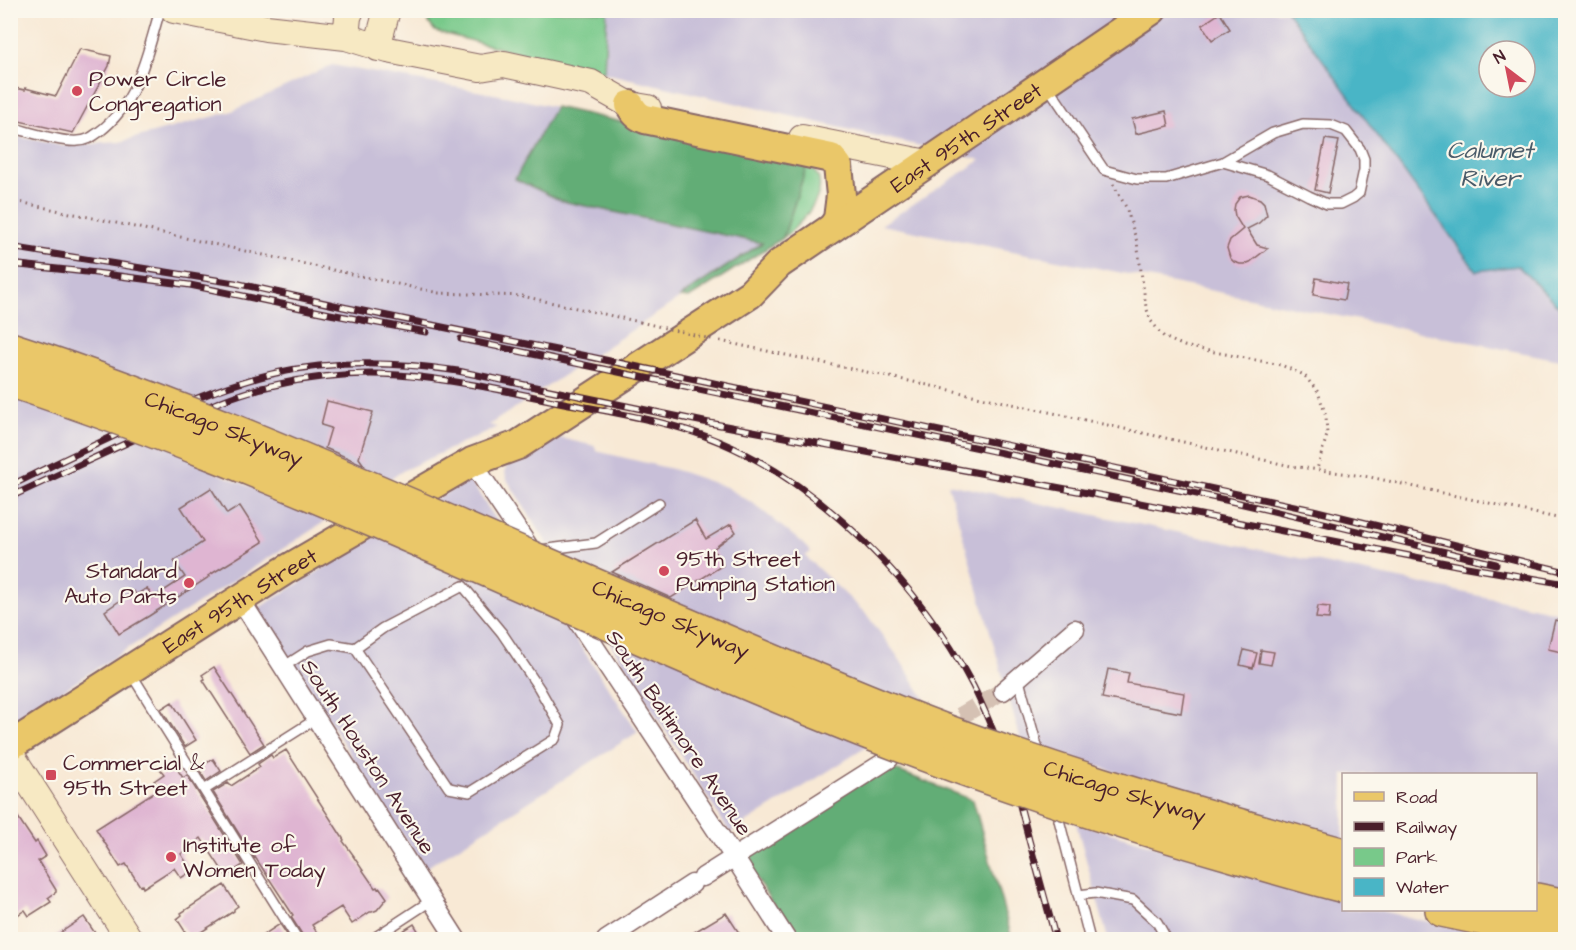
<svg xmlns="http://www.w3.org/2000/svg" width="1576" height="950" font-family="'Architects Daughter',sans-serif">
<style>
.industrial{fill:#c8bfd8}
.green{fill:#78c98a;stroke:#61745a;stroke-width:1.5}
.forest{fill:#62ad76;stroke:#566650;stroke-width:1.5}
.water{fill:#49b5c6;stroke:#4a6a78;stroke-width:1.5;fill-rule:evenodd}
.building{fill:#dfb5d2}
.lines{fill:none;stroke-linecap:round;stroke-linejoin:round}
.street-tunnel{stroke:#d5c1b3;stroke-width:18;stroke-dasharray:18 9;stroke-linecap:butt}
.lane-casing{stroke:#876666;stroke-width:12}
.street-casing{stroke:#876666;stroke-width:21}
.secondary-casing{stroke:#876666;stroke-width:28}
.primary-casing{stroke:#876666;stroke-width:32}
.highway-casing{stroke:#876666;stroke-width:36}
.path{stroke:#876666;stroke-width:3;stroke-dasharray:1.5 4.5;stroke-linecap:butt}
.lane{stroke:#fff;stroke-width:9}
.street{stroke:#fff;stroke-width:18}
.secondary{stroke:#f7e9c3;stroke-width:26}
.primary{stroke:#eac769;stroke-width:28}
.highway{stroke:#eac769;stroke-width:33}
.rail-casing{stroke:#4a1f2b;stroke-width:7}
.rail{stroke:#fbf7ec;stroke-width:4.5;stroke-dasharray:14;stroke-linecap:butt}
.highway-bridge-casing{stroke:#876666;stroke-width:36;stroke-linecap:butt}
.path-bridge{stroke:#876666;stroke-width:3;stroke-dasharray:1.5 4.5;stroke-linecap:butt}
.highway-bridge{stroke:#eac769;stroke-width:33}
.poi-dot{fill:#d1495b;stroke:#fbf7ec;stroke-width:2}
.labels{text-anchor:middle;stroke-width:4.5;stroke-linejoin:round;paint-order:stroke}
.poi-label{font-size:22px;fill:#4a1f2b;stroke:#fbf7ec;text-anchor:start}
.street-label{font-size:22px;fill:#4a1f2b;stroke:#fbf7ec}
.water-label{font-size:24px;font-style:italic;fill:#4a5b69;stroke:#fbf7ec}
</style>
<rect width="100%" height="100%" fill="#fbf7ec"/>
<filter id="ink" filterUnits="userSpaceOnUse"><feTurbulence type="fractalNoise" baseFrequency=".0167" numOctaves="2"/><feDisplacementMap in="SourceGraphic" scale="12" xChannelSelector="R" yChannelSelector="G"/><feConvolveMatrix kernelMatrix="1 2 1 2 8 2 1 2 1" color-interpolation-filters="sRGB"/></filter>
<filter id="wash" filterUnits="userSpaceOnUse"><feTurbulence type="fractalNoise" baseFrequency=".008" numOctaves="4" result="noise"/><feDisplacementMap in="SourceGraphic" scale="24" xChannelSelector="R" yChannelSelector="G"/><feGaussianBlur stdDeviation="1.35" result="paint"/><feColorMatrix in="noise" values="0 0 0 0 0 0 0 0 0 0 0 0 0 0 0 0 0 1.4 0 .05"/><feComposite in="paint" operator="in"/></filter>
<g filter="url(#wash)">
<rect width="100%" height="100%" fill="#f8e9d5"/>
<!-- industrial -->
<path class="industrial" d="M424,11h863l188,260 43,-5 47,47v48l-684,-136 100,-65 -467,-108 -79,-21 -6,-8z
M332,65l173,31 50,11 -40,72 47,22 201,42 -274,182 8,2 -93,43 -14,9 -180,-9 119,49 -314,202 -4,-7v-579l52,11 57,-4 110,-30z
M547,435l48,11 1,5 80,19 50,17 28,17 47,38 10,10 -6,4 62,59 31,42 32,50 -200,126 -224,-355 -1,-7 3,-10z
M469,479l169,253 -214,137 -167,-260z
M948,484l617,130v277l-29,-6v-111h-192l-1,66 -139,-39 -183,-60z
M1076,823l267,78 1,9h33l127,29h-396z"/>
<!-- green -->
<path class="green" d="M424,11h183l-3,61 -90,-20 -79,-21 -6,-8z
M807,165c32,20 -5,58 -24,73z"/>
<!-- forest -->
<path class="forest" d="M555,107l245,54 7,4 -24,73 -94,60 -9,-1 82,-54 -200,-42 -47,-22z
M893,769l80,31 39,139h-217l-53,-83 118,-74z"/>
<!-- water -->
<path class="water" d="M1287,11h278v302l-47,-47 -42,5zM1489,51h36v36h-36z"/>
<g id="blocks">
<!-- building -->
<path class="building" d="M1220,13l10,16 -18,11 -10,-15z
M80,49l31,7 -2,10 -36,67 -63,-14v-32l15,3v-2l31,8z
M1166,111l3,15 -33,8 -4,-15z
M1325,139l14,2 -11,52 -13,-3z
M1249,195l11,4 4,4 3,12 -8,8 -12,6 10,16 11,3 -18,14 -5,2h-5l-6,-2 -4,-4 -3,-10 3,-8 13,-11 -8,-13 -1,-6 1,-6 5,-7z
M1316,278l31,6 -3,16 -31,-5z
M327,401l46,11 -14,46 5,7 -39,-17 6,-20 -10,-3z
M211,488l16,26 13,-8 23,36 -55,34 1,1 -60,39 -30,18 -14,-23 29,-20 2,4 11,-7 6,10 32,-21 -11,-16 29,-19 -22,-35z
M695,520l11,19 25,-15 5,8 -23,17 10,16 -52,33 -59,-26z
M1318,606l12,1 -1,12 -13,-1z
M1555,620l11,2v31l-18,-4z
M1244,650l13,3 -4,15 -13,-3z
M1261,650l13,2 -3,13 -12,-2z
M214,667l50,77 -14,9 -47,-73 2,-1 -3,-4z
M1108,669l21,4 -2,10 57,10 -3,20 -79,-15z
M172,702l24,38 -11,7 -24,-38z
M286,750l58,90 -1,1 11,15h-1l22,32 2,-1 1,2 2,-1 7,10 -10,12 -5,2h-2l-18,12 -11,-17 -29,18 9,14h-16l-14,-22 2,-2 -38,-58 -1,1 -41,-66 15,-9 3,3 29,-19 -2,-3 13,-9 2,3z
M213,759l8,12 -15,10 -8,-13z
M172,761l11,17 4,-3 56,90 -17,11 -25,-38 -20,16 11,17 -11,7 -7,-10 -31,20 -1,-3 -2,1 -14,-22 -6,3 -24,-38 63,-40 -5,-8 10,-7 -4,-5z
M10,805l15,23 10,15 2,-2 9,15 -8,5 18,29v2l-8,6 3,4 -22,14 -4,-6 -15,10z
M224,885l14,21 -4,3v2l-39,25 -2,-3 -5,3 -11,-17 5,-4 -1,-2z
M726,913l17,26h-60l23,-14z
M84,917l15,22h-48z
M280,924l10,15h-33z
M414,924l9,15h-33z"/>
</g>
</g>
<g filter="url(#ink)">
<use href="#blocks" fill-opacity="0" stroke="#876666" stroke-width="1.5"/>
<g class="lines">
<!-- street-tunnel -->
<path class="street-tunnel" d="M937,730l66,-39"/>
<defs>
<path id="lane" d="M1047,85l57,85 33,9h29l57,-17 50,-29 30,-9 28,1 15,6 14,18 4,10v11l-5,23 -6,5 -12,6h-14l-18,-8 -41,-21 -45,-13
M10,127c17,4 52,16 68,14 9,0 14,-4 21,-9 39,-29 48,-78 61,-122
M540,550l56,-7 63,-40
M283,667l25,-16 23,-7 24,4 94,140 21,4 85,-53 5,-14 -21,-37 -37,-55 -39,-47 -80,42 -28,20
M130,672l168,268
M1018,677l19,69
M204,790l112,-71
M1059,820l31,120
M1078,895l17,-2 38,7 24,22 10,18
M371,940l61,-40"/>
<path id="street" d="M472,462l63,94
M240,599l217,341
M571,611l163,246 53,83
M1003,691l72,-62
M703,877l186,-118
M606,940l86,-56"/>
<path id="secondary" d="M174,10l92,18 80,9 42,13 92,18 24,-4 87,19 39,22 18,3
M346,37l2,-20 3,-7
M378,48l2,-12 7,-26
M802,138l125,25
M10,753l120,187"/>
<g id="primary">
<path d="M630,105c4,7 7,11 15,14l186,39 7,8 3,29 -3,24 -5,8"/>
<path id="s1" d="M10,746l274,-175 188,-109 46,-17 232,-151 29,-30 373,-254"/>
</g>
<path id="highway" d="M1536,900l30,6
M1442,910l124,26"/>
</defs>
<!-- lane casing -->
<use href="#lane" class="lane-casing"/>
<!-- street casing -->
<use href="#street" class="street-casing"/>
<!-- secondary casing -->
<use href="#secondary" class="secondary-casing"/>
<!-- primary casing -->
<use href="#primary" class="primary-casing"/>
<!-- highway casing -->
<use href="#highway" class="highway-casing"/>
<!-- path -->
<path class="path" d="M1113,184l13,23 11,35 9,65 5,14 13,16 20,9 97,19 23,10 14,17 8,24 1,19 -10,34
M10,200l429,93 83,3 118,26
M720,341l203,43 368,82 79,11 196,43"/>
<!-- lane -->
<use href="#lane" class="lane"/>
<!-- street -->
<use href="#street" class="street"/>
<!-- secondary -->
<use href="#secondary" class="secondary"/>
<!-- primary -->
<use href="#primary" class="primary"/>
<!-- highway -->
<use href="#highway" class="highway"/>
<defs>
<path id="rail" d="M10,247l225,36 108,24 248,50 722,153 253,62
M10,264l86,9 94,12 140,29 96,18
M461,339l774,163 261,62
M10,486c36,-18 72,-35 108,-52 51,-25 102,-48 158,-61 57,-13 124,-11 182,-2l246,51 400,74 357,70 105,18
M10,497c50,-23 100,-47 150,-69 37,-17 75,-35 115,-43 40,-9 82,-13 123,-10 53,4 104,15 156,26 55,11 114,19 166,41 104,44 201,145 253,244 13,26 24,54 35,82 9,23 15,48 21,72 9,33 18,66 27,100"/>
</defs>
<!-- rail casing -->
<use href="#rail" class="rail-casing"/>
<!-- rail -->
<use href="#rail" class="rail"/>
<defs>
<g id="highway-bridge">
<path id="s2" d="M10,349c121,39 239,87 355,137 167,71 333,146 501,214 155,64 317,110 478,155"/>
<path d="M10,380c68,23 136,47 203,74 217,86 429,189 646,275 125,50 252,91 381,128 34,10 69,20 104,29"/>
</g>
</defs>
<!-- highway-bridge casing -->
<use href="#highway-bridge" class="highway-bridge-casing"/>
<!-- path-bridge -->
<path class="path-bridge" d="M640,322l75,18"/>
<!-- highway-bridge -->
<use href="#highway-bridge" class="highway-bridge"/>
</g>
</g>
<!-- markers -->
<g class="poi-dot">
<circle cx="77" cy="91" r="6"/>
<circle cx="664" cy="571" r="6"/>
<circle cx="189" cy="583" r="6"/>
<rect x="45" y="769" width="12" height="12" rx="3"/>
<circle cx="171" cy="857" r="6"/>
</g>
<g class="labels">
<!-- poi labels -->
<g class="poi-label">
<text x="89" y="86">Power Circle<tspan x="89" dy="25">Congregation</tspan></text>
<text x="676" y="566">95th Street<tspan x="676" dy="25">Pumping Station</tspan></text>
<text x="177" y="578" text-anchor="end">Standard<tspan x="177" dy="25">Auto Parts</tspan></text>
<text x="63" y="770">Commercial &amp;<tspan x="63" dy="25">95th Street</tspan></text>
<text x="183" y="852">Institute of<tspan x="183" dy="25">Women Today</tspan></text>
</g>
<!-- street labels -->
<g class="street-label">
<text dy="8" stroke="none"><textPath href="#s1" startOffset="1136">East 95th Street</textPath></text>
<text dy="8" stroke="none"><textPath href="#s2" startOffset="228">Chicago Skyway</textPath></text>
<text dy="8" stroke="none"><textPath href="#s1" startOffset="272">East 95th Street</textPath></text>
<text dy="8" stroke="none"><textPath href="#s2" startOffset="714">Chicago Skyway</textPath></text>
<text transform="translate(680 732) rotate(56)" y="8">South Baltimore Avenue</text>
<text transform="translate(369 756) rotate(57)" y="8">South Houston Avenue</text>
<text dy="8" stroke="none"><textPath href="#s2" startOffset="1200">Chicago Skyway</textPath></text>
</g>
<!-- water labels -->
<g class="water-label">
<text x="1490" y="158">Calumet<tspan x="1490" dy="28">River</tspan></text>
</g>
</g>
<!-- margin -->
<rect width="1576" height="950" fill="none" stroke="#fbf7ec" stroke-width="36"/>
<!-- legend -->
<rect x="1342" y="773" width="195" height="138" fill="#fbf7ec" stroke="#b4a19f" stroke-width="1.5"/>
<rect x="1354" y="792" width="30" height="9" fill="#eac769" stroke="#b4a19f" stroke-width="1.5"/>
<text x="1396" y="803" font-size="18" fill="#4a1f2b">Road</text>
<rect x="1354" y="822" width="30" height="9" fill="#4a1f2b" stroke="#b4a19f" stroke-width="1.5"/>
<text x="1396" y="833" font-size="18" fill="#4a1f2b">Railway</text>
<rect x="1354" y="848" width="30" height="18" fill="#78c98a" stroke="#b4a19f" stroke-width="1.5"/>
<text x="1396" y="863" font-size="18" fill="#4a1f2b">Park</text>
<rect x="1354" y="878" width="30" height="18" fill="#49b5c6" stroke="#b4a19f" stroke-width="1.5"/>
<text x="1396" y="893" font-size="18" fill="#4a1f2b">Water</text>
<!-- north arrow -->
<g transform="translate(1507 69) rotate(328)"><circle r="28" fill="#fbf7ec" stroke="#b4a19f" stroke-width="1.5"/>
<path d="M0-4.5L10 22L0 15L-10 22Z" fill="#d1495b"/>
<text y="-9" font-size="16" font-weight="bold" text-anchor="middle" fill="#4a1f2b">N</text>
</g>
</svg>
